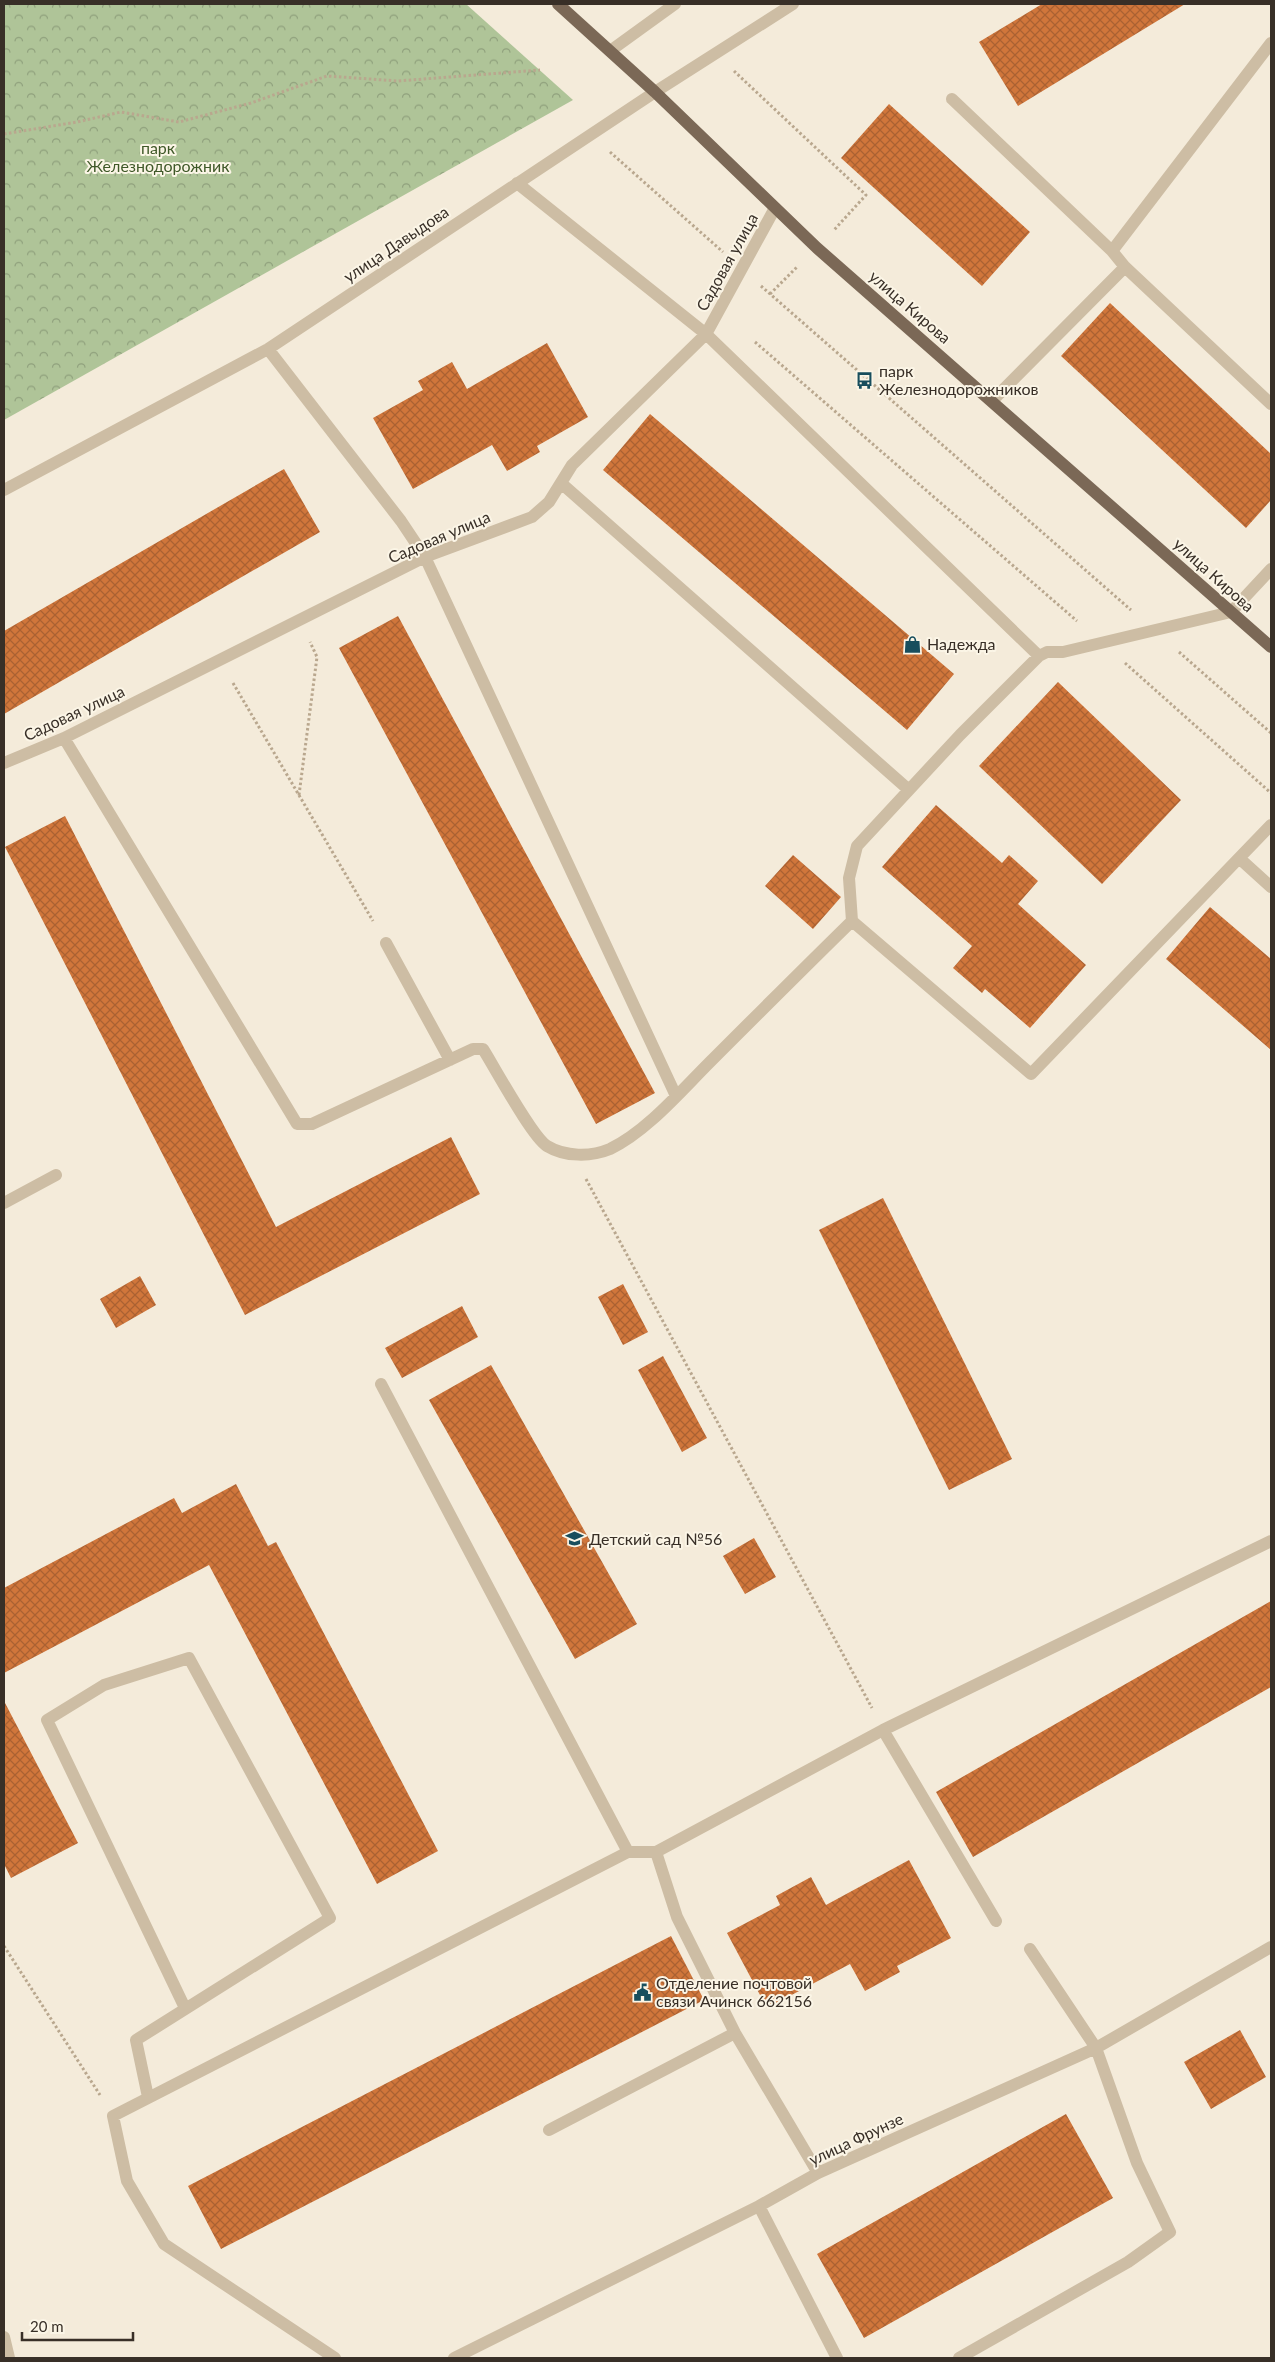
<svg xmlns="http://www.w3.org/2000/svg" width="1275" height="2362" font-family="Lato,sans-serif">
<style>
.forest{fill:url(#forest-crowns)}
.building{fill:url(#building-cross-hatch)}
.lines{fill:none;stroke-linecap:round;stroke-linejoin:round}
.path{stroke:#b9a78e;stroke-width:3;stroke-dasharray:2.5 2.5;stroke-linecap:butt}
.minor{stroke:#cdbda4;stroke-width:12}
.major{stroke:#7b6856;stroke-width:12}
.labels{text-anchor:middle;stroke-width:4;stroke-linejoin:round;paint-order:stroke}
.park-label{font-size:16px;fill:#3f5828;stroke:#fbf5e6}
.street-label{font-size:16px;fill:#382f27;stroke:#fbf5e6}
.poi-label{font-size:16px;fill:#382f27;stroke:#fbf5e6;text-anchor:start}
</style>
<defs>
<pattern id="forest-crowns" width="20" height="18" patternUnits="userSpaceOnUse" patternTransform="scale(1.25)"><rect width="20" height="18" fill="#afc498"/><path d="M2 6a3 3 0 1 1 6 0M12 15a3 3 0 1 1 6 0" fill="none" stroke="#8fa07c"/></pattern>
<pattern id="building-cross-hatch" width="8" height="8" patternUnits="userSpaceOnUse" patternTransform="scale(1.25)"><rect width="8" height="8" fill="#d0763b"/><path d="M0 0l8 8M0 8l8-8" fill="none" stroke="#aa6132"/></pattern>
</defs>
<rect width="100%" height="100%" fill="#f4ebda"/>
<!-- forest -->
<path class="forest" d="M4,4h462l107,96 -569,320z"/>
<!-- building -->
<path class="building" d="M1042,4h143l-167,102 -39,-64z
M889,104l141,128 -48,54 -141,-128z
M1110,303l161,151v46l-25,28 -185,-172z
M547,343l41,74 -51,29 3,6 -33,19 -15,-26 -79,44 -40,-71 50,-28 -5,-9 34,-19 15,27z
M650,414l304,260 -47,56 -304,-260z
M284,469l36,63 -316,182v-83z
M398,616l257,477 -59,31 -257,-476z
M1058,682l123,118 -79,84 -123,-118z
M936,805l66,58 7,-8 29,26 -20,23 68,61 -56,63 -45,-39 -3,4 -29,-25 19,-22 -90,-79z
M65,816l211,411 175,-90 29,57 -235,121 -240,-468z
M793,855l48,42 -28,32 -48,-43z
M1210,907l61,52v91l-105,-91z
M883,1198l129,261 -63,31 -130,-260z
M140,1276l16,29 -40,23 -16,-29z
M623,1284l25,48 -25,13 -25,-48z
M462,1306l16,31 -76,41 -17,-30z
M663,1356l44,82 -25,14 -44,-82z
M491,1365l146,259 -62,35 -146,-259z
M236,1484l32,62 8,-4 162,309 -61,33 -168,-319 -205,108v-85l170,-90 8,15z
M754,1538l22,39 -31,17 -22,-38z
M1271,1601v86l-298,170 -37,-65z
M4,1701l74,142 -67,35 -7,-14z
M909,1860l42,78 -54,28 3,6 -35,19 -15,-27 -83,44 -40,-75 53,-28 -4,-9 35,-19 15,28z
M671,1936l33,64 -483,249 -33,-63z
M1240,2030l26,47 -55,32 -27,-47z
M1066,2114l47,84 -249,140 -47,-84z"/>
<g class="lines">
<!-- path -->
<path class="path" d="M734,71l132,124 -32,35
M4,134l73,-12 44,-10 58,10 72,-19 76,-27 71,5 142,-11
M610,152l113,100
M761,286l370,324
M770,294l28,-28
M755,342l322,279
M1179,652l92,81
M1125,663l146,130
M233,683l140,238
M299,795l18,-138 -7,-15
M586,1179l286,529
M4,1946l96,149"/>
<!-- minor -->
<path class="minor" d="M610,51l65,-47
M952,99l160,152 13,16 146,137
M517,183l189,151 333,322
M1112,251l159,-208
M268,349l133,172 24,36 251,539
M992,401l133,-134
M561,483l348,307
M4,490l264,-141 387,-257 138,-88
M1271,569l-40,43 -168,40h-16l-8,4 -79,79 -103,111 -8,32 3,43 179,153 240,-249
M64,738l233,386h15l161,-75h10c12,19 49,88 64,97 18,11 44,11 63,3 36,-17 71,-58 99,-86 48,-48 95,-95 143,-142
M4,763l60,-25 361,-181 107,-40 17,-15 23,-37 134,-131 69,-126
M1239,858l32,29
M386,943l64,117
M4,1203l52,-28
M381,1384l247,468
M883,1730l113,191
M656,1852l21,65 58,116 83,140
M148,2097l-12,-57 194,-122 -141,-260 -85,27 -57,35 138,288
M549,2130l186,-97
M759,2206l78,152
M4,2337l5,21
M335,2358l-171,-114 -37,-63 -14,-65 515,-264h28l227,-122 388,-189
M454,2358l305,-152 59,-33 278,-125 175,-101
M959,2358l169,-96 42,-30 -33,-69 -41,-115 -66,-99"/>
<!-- major -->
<path class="major" d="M558,4l97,88 162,156 454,399"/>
</g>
<!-- icons -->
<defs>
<symbol id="bus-bare" viewBox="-9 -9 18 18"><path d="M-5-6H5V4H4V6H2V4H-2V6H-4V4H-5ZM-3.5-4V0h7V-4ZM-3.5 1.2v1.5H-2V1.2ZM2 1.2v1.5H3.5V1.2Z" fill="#184e5d" stroke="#fbf5e6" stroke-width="2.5" paint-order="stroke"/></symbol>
<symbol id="shop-bare" viewBox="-9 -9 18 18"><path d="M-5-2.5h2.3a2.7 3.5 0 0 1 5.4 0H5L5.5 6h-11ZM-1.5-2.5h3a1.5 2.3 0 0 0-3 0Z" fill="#184e5d" stroke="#fbf5e6" stroke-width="2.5" paint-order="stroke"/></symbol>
<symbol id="school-bare" viewBox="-9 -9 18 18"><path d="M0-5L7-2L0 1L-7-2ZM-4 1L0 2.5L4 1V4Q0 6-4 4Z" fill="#184e5d" stroke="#fbf5e6" stroke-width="2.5" paint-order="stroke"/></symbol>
<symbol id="civic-bare" viewBox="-9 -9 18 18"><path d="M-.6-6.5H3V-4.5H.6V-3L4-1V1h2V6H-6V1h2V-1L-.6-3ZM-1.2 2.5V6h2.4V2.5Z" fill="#184e5d" stroke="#fbf5e6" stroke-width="2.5" paint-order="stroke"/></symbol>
</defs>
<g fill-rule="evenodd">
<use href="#bus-bare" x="852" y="368" width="25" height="25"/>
<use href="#shop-bare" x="900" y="632" width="25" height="25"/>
<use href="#school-bare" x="562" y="1526" width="25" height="25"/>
<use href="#civic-bare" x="630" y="1980" width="25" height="25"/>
</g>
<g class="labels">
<!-- park labels -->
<g class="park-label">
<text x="158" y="154">парк<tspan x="158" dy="18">Железнодорожник</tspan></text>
</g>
<!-- street labels -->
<g class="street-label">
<text transform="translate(396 244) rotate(-34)" y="6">улица Давыдова</text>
<text transform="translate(727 262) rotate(-61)" y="6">Садовая улица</text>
<text transform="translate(910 307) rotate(41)" y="6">улица Кирова</text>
<text transform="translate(439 537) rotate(-23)" y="6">Садовая улица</text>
<text transform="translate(1214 575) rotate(42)" y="6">улица Кирова</text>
<text transform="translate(74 713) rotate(-25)" y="6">Садовая улица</text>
<text transform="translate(856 2139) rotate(-25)" y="6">улица Фрунзе</text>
</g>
<!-- poi labels -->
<g class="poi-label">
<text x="879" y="377">парк<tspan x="879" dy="18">Железнодорожников</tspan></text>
<text x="927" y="650">Надежда</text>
<text x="589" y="1545">Детский сад №56</text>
<text x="656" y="1989">Отделение почтовой<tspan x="656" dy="18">связи Ачинск 662156</tspan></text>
</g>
</g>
<!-- border -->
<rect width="1275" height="2362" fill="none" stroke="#382f27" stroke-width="10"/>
<!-- scale -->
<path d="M22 2332v8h111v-8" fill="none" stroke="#382f27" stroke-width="2.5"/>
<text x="30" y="2332" font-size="15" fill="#382f27" stroke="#fbf5e6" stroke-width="4" paint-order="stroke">20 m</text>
</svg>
